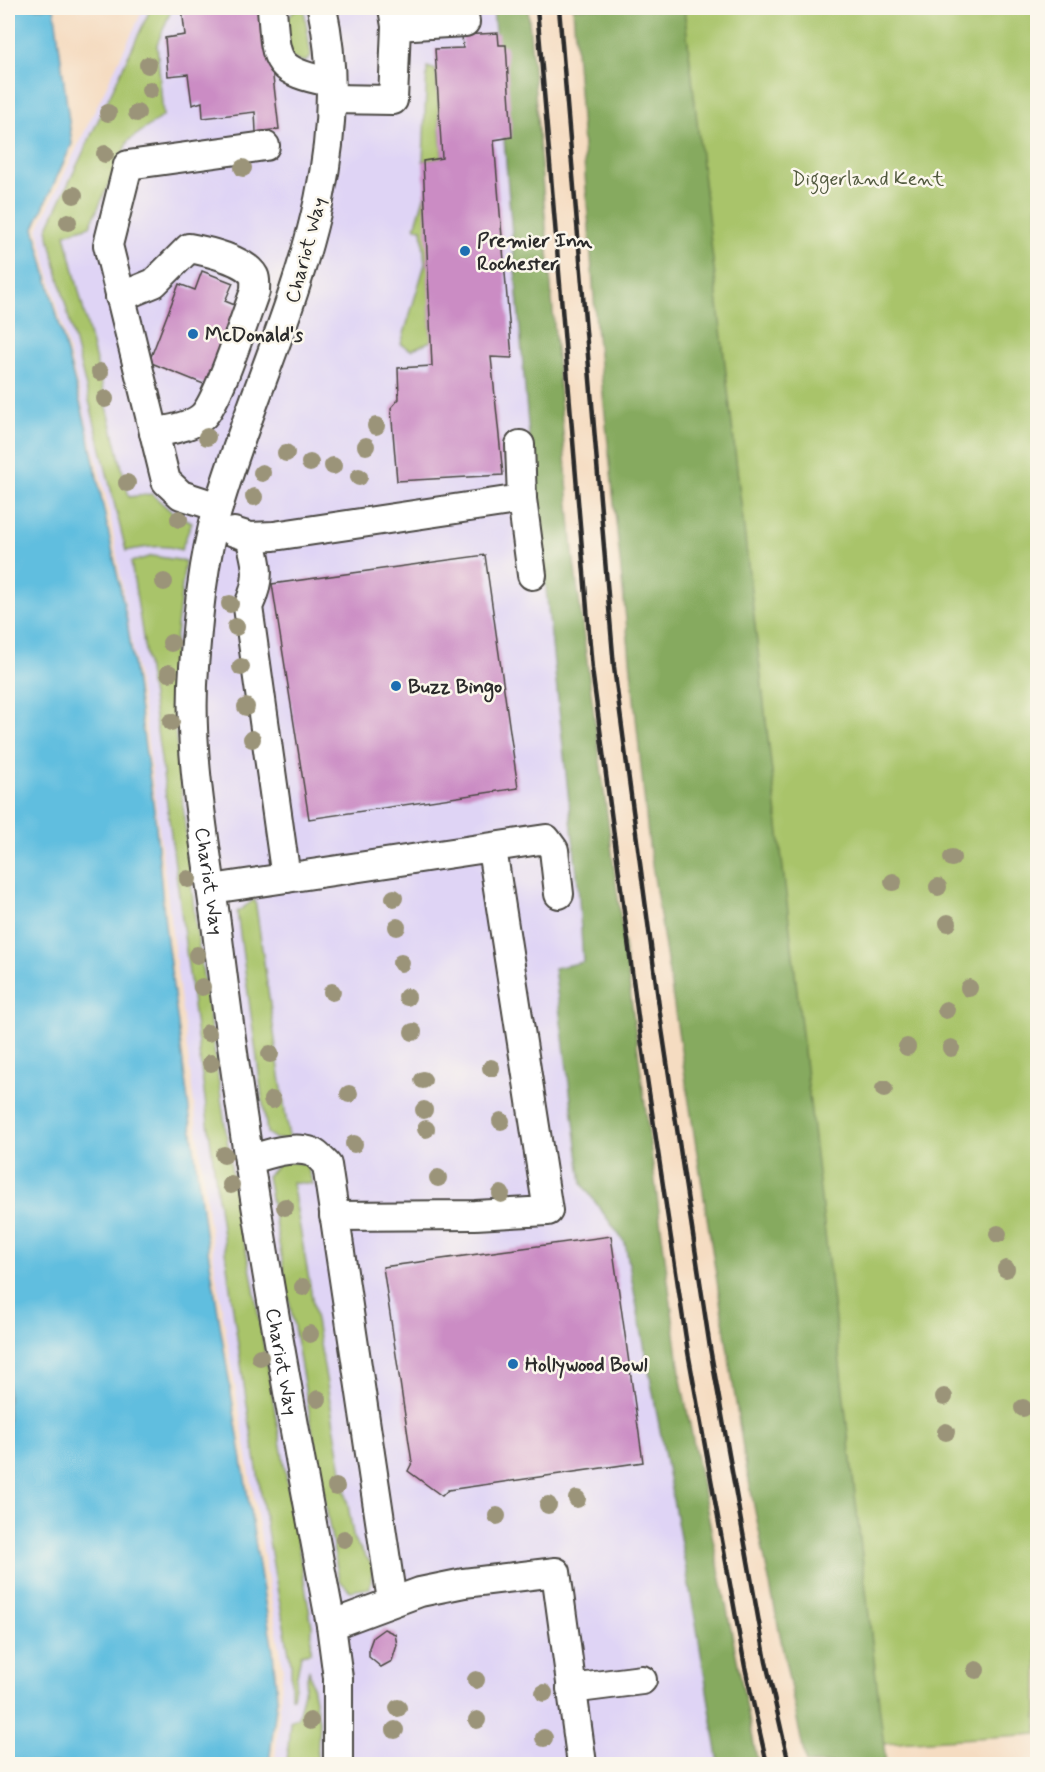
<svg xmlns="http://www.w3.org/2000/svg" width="1045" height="1772" font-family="Mynerve,sans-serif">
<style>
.built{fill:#dfd4f5}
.green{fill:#a9c46a;stroke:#6a784a;stroke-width:1.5}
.forest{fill:#86aa5e;stroke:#586a44;stroke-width:1.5}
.water{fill:#61bedf;stroke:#467485;stroke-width:1.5}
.building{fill:#cb8cc4}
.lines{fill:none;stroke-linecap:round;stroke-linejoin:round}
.minor-casing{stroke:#494642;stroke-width:32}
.minor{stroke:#fff;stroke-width:28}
.rail{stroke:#2b2b2b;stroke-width:4.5}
.tree{fill:#9b9479}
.poi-dot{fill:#1f6fb2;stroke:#fbf7ec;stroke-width:2}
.labels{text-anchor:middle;stroke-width:5;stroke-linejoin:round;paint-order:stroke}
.park-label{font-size:20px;fill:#51593e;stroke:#fbf7ec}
.poi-label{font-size:20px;font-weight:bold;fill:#2b2b2b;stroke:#fbf7ec;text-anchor:start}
.street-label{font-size:20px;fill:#2b2b2b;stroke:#fbf7ec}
</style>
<rect width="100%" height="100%" fill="#fbf7ec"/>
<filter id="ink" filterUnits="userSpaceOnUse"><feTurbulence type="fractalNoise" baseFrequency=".0167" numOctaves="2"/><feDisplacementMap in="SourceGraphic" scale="12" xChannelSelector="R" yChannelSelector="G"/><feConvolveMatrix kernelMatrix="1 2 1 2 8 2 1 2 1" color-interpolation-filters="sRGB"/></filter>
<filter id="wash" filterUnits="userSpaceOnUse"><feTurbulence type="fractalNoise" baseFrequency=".008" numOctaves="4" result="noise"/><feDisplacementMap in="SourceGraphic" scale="24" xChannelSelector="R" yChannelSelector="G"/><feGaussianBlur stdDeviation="1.35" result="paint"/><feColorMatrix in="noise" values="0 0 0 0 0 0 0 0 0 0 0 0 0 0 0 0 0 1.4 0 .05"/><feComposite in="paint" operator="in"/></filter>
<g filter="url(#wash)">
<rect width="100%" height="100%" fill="#f5dcc1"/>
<!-- built -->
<path class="built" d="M144,8h368l54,623 170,1133h-461l8,-97 -68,-399 -70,-548 -36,-211 -71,-280z"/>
<!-- green -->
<path class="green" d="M151,8h21l-15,36 6,72 -35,25 -38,85 -25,8 64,263 23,-3 22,20 18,8 -11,28c-19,-6 -36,-3 -55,1l-79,-322z
M680,8h357v1726l-155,10 -138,-1104z
M304,9l7,47 -6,6 -16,-4 -4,-35 8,-12z
M427,67l9,3 6,88 -19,3z
M427,187l4,154 -20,9 -10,-6 24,-80 -3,-35 -7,-1z
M152,556l33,5 -11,91 1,77 20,190 44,302 12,51 61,354 -1,26 -10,2 -8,43h-2v-34c-56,-290 -87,-583 -126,-874 -10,-76 -22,-152 -34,-227z
M255,899l34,240h-13l-9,-6 -30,-221z
M281,1162l25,1 7,21 -21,-2 62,358 19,26 -3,22 -20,3 -11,-11 -72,-404z
M309,1669l10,52 -2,43h-30l3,-43 8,-4z"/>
<!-- forest -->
<path class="forest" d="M493,8h35l45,546 108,826 77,384h-39l-23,-141 -71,-380 -43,-59 -28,-216 29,-6 -5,-78 -50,-460z
M573,8h111l202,1756h-80l-61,-303 -96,-616 -53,-519z"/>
<!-- water -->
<path class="water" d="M8,8h46l2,13 16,123 -38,84 53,201 40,192 28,196 10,108 40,307 68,420 4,46 -8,66h-261z"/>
<g id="blocks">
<!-- building -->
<path class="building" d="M182,8h83l14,121 -23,3 -1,-20 -52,6 -1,-16 -10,3 -4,-31 -20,2 -3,-38 20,-3z
M498,33l1,12h7l6,92 -18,3 18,218 -21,-1 12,118 -106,6 -6,-73 8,-9 -1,-31 34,-2 -9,-205 19,-3 -7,-109 28,-1 -1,-13z
M202,271l31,12 -8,18 12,5 -31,79 -57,-23 30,-78 16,6z
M485,555l33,233 -209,31 -37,-235z
M611,1236l32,226 -195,28 -6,6 -34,-25 4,-8 -29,-196z
M384,1629l11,5 2,11 -5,16 -11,6 -12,-10v-9l4,-11z"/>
</g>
</g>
<g filter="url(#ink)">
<use href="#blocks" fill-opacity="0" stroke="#494642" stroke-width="1.5"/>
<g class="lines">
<defs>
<g id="minor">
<path d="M272,8c4,53 1,63 58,74"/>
<path id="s1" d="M322,8c39,178 -57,338 -105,503 -14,51 -19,103 -23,156 -7,91 13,182 24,272 28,230 70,458 113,686l7,53v86"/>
<path d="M396,26l69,-4 -2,-14"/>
<path d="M331,99l62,1 3,-74 -3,-18"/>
<path d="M120,297l34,-14 35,-35c17,3 57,12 65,28 2,4 1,10 1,15 -10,26 -36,109 -52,125 -11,11 -35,14 -49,17"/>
<path d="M520,445l2,54 10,76"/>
<path d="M218,507l-37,-12 -15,-14 -58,-236 20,-80 137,-19"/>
<path d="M234,532l16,5 24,-1 248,-37"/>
<path d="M250,537c8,29 11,42 -2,70l38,271"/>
<path d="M212,889l334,-50 8,11 5,44"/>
<path d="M249,1160c18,-6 44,-15 63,-8 5,2 11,9 15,13l65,436"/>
<path d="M334,1216l141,-1 73,-4 -56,-362"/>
<path d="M331,1625l89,-33 44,-9 92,-11 26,192"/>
<path d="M571,1689l71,-9"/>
</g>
</defs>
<!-- minor casing -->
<use href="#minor" class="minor-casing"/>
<!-- minor -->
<use href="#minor" class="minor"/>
<!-- rail -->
<path class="rail" d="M537,8l55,661 48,363 48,320 57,315 22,97
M559,8l55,659 48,362 48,319 56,314 23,102"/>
</g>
<!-- trees -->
<g class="tree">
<circle cx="148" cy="65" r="9"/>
<circle cx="150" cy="90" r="9"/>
<circle cx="108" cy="113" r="9"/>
<circle cx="137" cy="113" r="9"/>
<circle cx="105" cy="154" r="9"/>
<circle cx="243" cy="168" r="9"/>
<circle cx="74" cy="195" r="9"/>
<circle cx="68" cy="222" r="9"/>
<circle cx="100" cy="372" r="9"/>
<circle cx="105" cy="399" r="9"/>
<circle cx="376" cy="426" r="9"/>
<circle cx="207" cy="437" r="9"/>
<circle cx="366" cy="446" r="9"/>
<circle cx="286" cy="453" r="9"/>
<circle cx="310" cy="463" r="9"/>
<circle cx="333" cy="466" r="9"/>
<circle cx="262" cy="473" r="9"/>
<circle cx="359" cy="477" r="9"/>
<circle cx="127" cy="483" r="9"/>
<circle cx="254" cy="497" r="9"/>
<circle cx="179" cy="519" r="9"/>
<circle cx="164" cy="582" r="9"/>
<circle cx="230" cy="604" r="9"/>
<circle cx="236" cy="627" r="9"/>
<circle cx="171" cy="643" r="9"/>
<circle cx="241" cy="667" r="9"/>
<circle cx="169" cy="673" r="9"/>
<circle cx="246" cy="707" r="9"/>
<circle cx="171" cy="722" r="9"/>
<circle cx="252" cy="739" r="9"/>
<circle cx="952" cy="858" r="9"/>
<circle cx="188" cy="879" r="9"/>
<circle cx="893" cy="882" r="9"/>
<circle cx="938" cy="887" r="9"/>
<circle cx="394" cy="898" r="9"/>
<circle cx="948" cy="923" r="9"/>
<circle cx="397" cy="927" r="9"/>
<circle cx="197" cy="955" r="9"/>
<circle cx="401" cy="963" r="9"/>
<circle cx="202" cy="987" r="9"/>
<circle cx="969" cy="988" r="9"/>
<circle cx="332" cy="992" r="9"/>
<circle cx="407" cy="997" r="9"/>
<circle cx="946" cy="1010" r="9"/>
<circle cx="413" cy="1032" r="9"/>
<circle cx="208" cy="1033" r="9"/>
<circle cx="907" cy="1047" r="9"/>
<circle cx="951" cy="1048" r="9"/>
<circle cx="270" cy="1054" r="9"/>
<circle cx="211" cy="1063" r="9"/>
<circle cx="491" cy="1068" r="9"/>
<circle cx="423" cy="1080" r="9"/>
<circle cx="884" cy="1089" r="9"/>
<circle cx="349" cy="1094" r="9"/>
<circle cx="272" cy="1100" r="9"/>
<circle cx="424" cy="1110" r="9"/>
<circle cx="501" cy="1121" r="9"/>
<circle cx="426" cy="1129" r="9"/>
<circle cx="354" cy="1144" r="9"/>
<circle cx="224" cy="1155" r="9"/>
<circle cx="438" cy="1178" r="9"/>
<circle cx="231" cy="1185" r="9"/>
<circle cx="501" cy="1194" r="9"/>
<circle cx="285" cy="1207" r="9"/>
<circle cx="998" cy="1234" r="9"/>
<circle cx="1006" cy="1269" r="9"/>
<circle cx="303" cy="1287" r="9"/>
<circle cx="310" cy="1334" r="9"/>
<circle cx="260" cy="1357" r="9"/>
<circle cx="944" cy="1397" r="9"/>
<circle cx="318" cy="1399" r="9"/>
<circle cx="1023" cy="1408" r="9"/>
<circle cx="946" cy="1432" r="9"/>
<circle cx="336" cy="1487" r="9"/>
<circle cx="577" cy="1499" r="9"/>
<circle cx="548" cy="1505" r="9"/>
<circle cx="497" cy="1516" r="9"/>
<circle cx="344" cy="1539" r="9"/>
<circle cx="976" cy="1670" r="9"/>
<circle cx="476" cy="1680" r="9"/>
<circle cx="544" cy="1693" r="9"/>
<circle cx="398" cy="1708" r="9"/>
<circle cx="477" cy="1720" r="9"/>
<circle cx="310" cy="1721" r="9"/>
<circle cx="395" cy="1730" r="9"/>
<circle cx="544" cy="1738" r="9"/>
</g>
</g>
<!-- markers -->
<g class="poi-dot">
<circle cx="465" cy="251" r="6"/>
<circle cx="193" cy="334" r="6"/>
<circle cx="396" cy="686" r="6"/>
<circle cx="513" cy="1364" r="6"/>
</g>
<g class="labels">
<!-- park labels -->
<g class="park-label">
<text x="868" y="185">Diggerland Kent</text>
</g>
<!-- poi labels -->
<g class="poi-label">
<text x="477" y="247">Premier Inn<tspan x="477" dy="23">Rochester</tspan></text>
<text x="205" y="341">McDonald's</text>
<text x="408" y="693">Buzz Bingo</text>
<text x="525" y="1371">Hollywood Bowl</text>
</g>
<!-- street labels -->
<g class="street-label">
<text transform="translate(305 250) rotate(-75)" y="7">Chariot Way</text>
<text dy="7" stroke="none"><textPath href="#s1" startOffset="894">Chariot Way</textPath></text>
<text dy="7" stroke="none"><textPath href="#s1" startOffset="1380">Chariot Way</textPath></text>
</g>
</g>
<!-- margin -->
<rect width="1045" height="1772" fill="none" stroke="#fbf7ec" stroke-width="30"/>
</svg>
